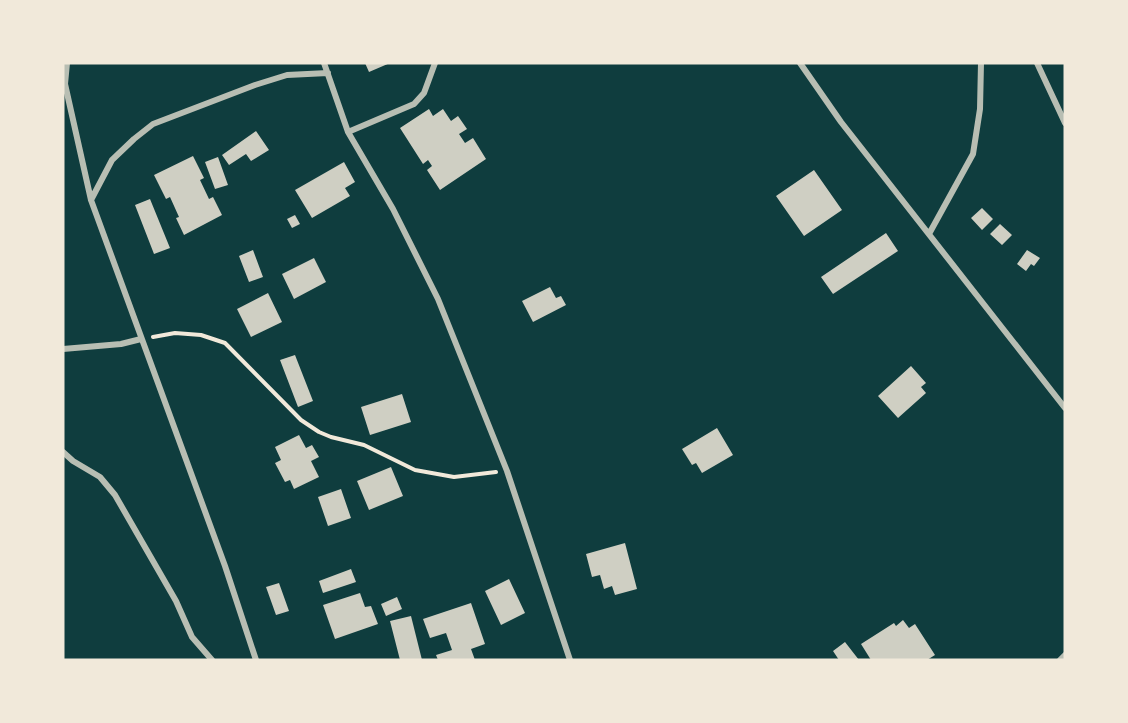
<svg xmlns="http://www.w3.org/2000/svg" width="1128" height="723" font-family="'Source Sans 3',sans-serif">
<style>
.building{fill:#cfcfc3}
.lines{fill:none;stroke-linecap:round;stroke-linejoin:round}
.path{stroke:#f1e9da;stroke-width:4}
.minor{stroke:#b8beb3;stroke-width:6}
</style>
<rect width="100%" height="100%" fill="#0f3d3e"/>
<!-- building -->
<path class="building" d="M365,63h25l-21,9z
M429,109l4,7 10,-7 8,12 7,-5 9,13 -8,5 6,9 8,-5 13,21 -46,31 -13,-20 5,-4 -4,-6 -5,4 -23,-36z
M256,131l13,19 -18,11 -5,-7 -17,11 -7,-10z
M193,156l11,22 -4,2 9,19 4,-2 9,18 -38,20 -8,-17 3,-1 -9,-20 -4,2 -12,-24z
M218,157l10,28 -13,4 -10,-27z
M344,162l11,20 -10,6 5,8 -38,22 -17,-28z
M814,170l28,40 -38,26 -28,-40z
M150,199l20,49 -16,6 -19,-49z
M982,208l11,11 -11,11 -11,-12z
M295,215l5,9 -8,4 -5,-9z
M1000,224l12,11 -10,10 -12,-11z
M886,233l12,18 -65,43 -12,-17z
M253,250l10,27 -14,5 -10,-26z
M1027,250l13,8 -6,8 -3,-2 -5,7 -9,-7z
M314,258l12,24 -32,17 -12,-25z
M550,287l6,11 5,-2 5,9 -33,17 -11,-21z
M268,293l14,29 -31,15 -14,-28z
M295,355l18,46 -15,6 -18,-47z
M911,366l15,17 -5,4 5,6 -28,25 -20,-22z
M402,394l9,28 -41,13 -9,-28z
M717,428l16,27 -31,18 -6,-10 -4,2 -10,-16z
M299,435l7,13 6,-3 7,12 -8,4 8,16 -25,12 -4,-9 -5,2 -10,-19 6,-3 -6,-13z
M391,467l12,29 -34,14 -12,-29z
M341,489l10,29 -23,8 -10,-29z
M625,543l12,46 -22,6 -3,-9 -8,3 -4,-14 -8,2 -6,-23z
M351,569l5,13 -33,11 -4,-12z
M509,579l16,34 -24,12 -16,-34z
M279,583l10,28 -13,4 -10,-28z
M360,593l5,14 6,-1 7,18 -43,15 -12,-34z
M397,597l5,12 -16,7 -5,-12z
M471,603l14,41 -14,5 4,11h-37l-2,-5 16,-5 -6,-17 -16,5 -7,-19z
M411,616l11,44h-22l-10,-39z
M903,620l6,8 6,-4 20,31 -8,5h-56l-10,-16 33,-21 2,3z
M845,642l14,18h-20l-6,-9z"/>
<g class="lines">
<!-- path -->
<path class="path" d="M153,337l22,-4 26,2 24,8 76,77 18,12 12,5 33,8 51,25 39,7 42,-5"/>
<!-- minor -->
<path class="minor" d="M67,63l-2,21 26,116 134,366 31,94
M324,63l24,69 45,77 45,90 69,172 63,189
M800,63l41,59 224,286
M1037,63l28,60
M348,132l66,-28 10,-11 11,-30
M91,200l21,-40 22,-21 19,-15 102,-39 32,-10 41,-2
M929,234l44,-80 7,-45 1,-46
M63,349l58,-5 20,-5
M63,452l10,9 27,16 15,18 61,106 16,36 20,23
M1060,660l5,-5"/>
</g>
<!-- border -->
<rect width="1128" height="723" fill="none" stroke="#f1e9da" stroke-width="129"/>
</svg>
